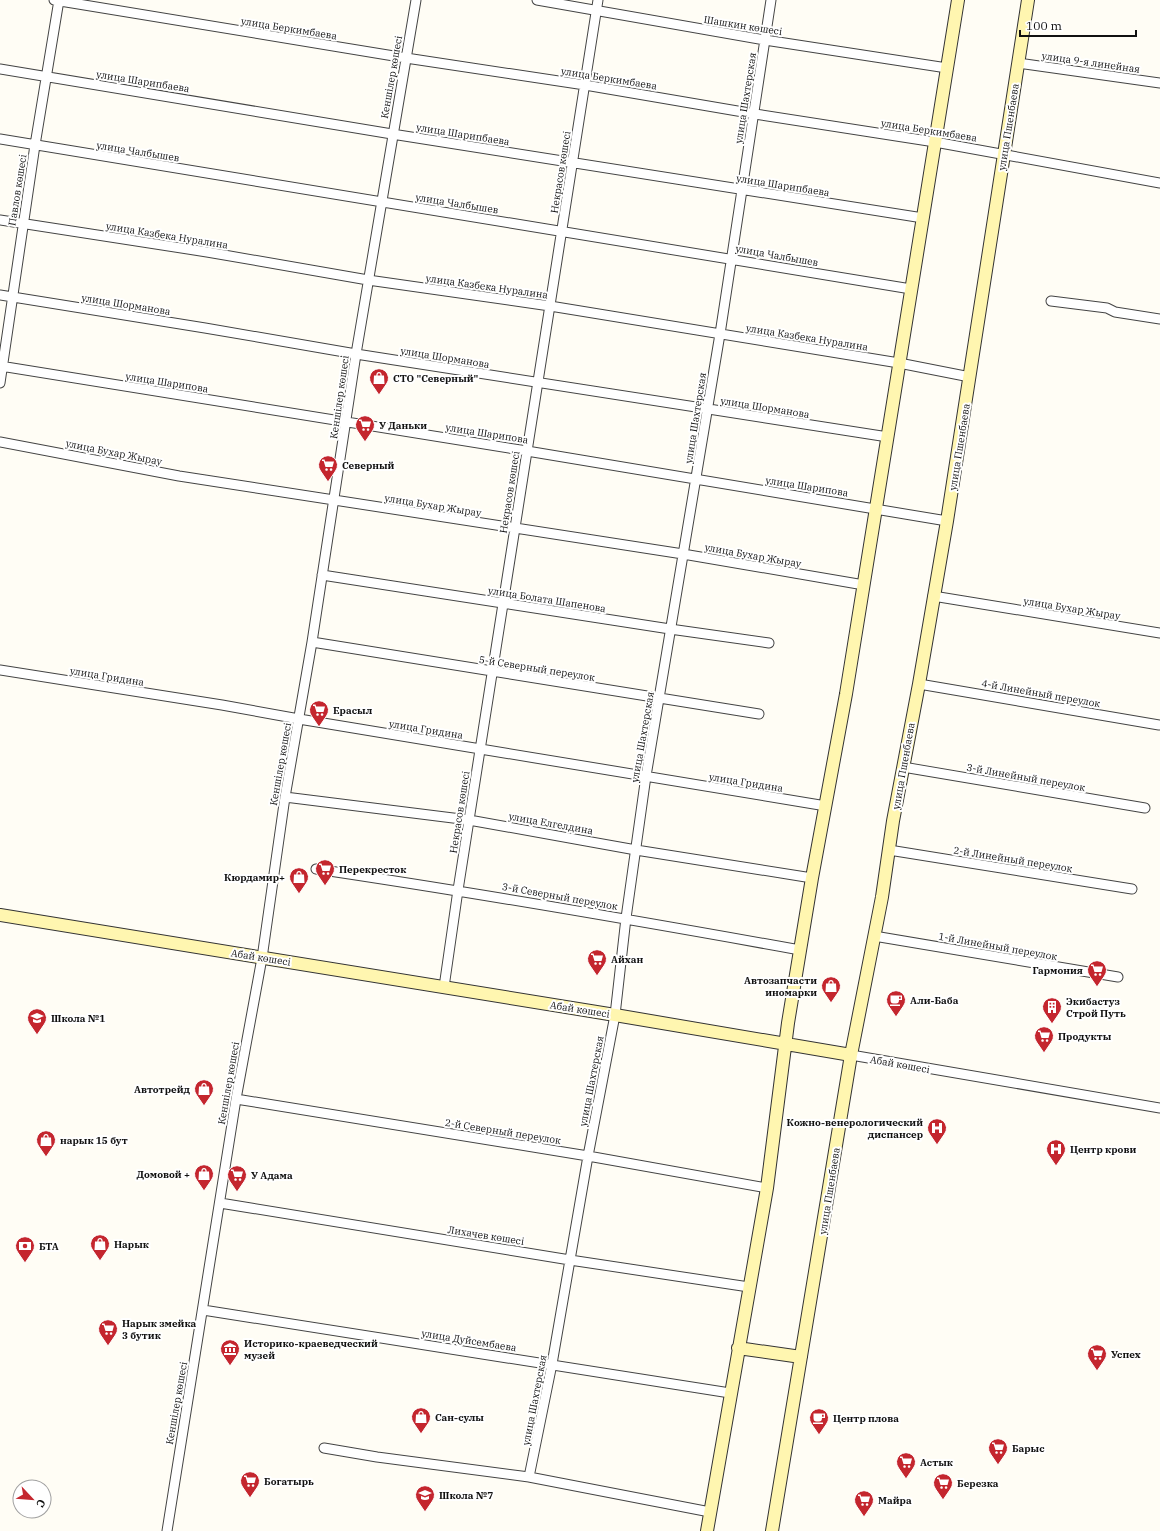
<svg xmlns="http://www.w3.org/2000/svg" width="1160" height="1531" font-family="'IBM Plex Serif',serif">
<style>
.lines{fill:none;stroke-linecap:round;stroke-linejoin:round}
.street-casing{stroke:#444;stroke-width:11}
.secondary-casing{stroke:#333;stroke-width:14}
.street{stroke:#fff;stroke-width:9}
.secondary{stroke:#fff6b0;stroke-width:12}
.labels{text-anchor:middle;stroke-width:4;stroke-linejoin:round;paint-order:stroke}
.street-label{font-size:10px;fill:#111;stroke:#fff}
.poi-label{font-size:10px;font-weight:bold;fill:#111;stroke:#fff;text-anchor:start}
</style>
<rect width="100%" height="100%" fill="#fffdf5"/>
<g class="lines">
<defs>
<path id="street" d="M54,0l352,58 179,27 170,29 180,28 225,41
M537,0l228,40 182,28
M1018,63l142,20
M0,69l392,65 531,84
M0,139l911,150
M0,220l207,32 161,28 182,26 349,57 71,14
M0,295l205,33 151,26 532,83
M1051,301l56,7 8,4 45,7
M0,366l527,85 420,70
M0,383l35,-238 24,-145
M0,442l179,34 504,78 181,31
M322,575l348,54 99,14
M933,596l227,37
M312,642l447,72
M0,670l222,35 77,14 527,87
M919,684l240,41
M903,767l242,41
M285,797l184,23 167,30 176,28
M889,850l243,39
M316,869c162,24 323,52 484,81
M874,936l244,41
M444,987l14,-97 140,-890
M851,1055l309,53
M236,1099l352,57 179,32
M220,1203l350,57 179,27
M203,1310l527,83
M324,1448l53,9 152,20 181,35
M529,1477l23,-113 36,-208 27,-141 11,-97 20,-142 74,-442 51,-334
M167,1531l69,-432 26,-141 23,-161 27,-155 44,-288 60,-354"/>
<path id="secondary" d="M0,915l615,100 236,40
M738,1348l63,9
M707,1531l60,-343 21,-165 24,-145 34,-184 112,-694
M772,1531l79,-476 31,-158 11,-76 26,-137 28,-163 81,-521"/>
</defs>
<!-- street casing -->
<use href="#street" class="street-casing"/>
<!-- secondary casing -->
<use href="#secondary" class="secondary-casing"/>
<!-- street -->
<use href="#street" class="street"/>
<!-- secondary -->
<use href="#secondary" class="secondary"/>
</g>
<!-- icons -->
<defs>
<symbol id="shop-pin" viewBox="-11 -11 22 30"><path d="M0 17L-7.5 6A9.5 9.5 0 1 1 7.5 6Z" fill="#c4262e" stroke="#fff"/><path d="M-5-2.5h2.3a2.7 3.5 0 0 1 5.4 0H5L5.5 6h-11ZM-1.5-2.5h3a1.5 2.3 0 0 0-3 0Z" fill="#fff"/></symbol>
<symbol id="supermarket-pin" viewBox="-11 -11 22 30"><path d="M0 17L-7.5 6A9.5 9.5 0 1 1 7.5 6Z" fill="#c4262e" stroke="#fff"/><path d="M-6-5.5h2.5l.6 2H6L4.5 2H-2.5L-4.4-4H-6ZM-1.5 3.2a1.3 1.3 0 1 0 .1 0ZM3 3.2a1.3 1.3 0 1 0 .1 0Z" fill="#fff"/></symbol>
<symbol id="cafe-pin" viewBox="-11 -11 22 30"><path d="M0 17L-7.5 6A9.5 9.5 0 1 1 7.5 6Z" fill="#c4262e" stroke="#fff"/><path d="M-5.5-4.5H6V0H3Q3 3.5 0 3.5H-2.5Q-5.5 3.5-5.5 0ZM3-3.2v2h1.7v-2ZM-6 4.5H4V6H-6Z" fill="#fff"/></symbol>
<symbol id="building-pin" viewBox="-11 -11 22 30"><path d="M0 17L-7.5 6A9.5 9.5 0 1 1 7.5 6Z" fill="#c4262e" stroke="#fff"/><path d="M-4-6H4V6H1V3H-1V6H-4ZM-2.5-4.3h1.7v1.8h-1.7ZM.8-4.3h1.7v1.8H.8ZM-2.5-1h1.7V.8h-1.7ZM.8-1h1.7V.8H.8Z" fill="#fff"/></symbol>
<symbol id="school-pin" viewBox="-11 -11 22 30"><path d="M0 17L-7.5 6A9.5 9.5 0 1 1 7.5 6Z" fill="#c4262e" stroke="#fff"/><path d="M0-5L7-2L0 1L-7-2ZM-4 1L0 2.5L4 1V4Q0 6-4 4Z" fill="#fff"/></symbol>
<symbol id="hospital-pin" viewBox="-11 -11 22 30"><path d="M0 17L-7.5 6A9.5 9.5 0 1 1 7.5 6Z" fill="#c4262e" stroke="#fff"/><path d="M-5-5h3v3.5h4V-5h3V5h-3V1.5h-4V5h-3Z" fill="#fff"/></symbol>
<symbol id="bank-pin" viewBox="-11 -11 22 30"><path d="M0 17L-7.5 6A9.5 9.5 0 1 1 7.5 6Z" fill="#c4262e" stroke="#fff"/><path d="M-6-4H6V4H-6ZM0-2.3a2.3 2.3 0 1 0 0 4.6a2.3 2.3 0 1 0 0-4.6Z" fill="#fff"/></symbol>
<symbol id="museum-pin" viewBox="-11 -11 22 30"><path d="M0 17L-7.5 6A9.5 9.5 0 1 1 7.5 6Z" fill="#c4262e" stroke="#fff"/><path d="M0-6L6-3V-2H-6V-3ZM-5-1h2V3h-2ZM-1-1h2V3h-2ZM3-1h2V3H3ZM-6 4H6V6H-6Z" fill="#fff"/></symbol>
</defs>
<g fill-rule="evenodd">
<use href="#shop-pin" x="368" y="367" width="22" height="30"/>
<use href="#supermarket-pin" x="354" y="414" width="22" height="30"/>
<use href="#supermarket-pin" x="317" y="454" width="22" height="30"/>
<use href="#supermarket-pin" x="308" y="699" width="22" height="30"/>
<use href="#supermarket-pin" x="314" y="858" width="22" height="30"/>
<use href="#shop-pin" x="288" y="866" width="22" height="30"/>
<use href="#supermarket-pin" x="586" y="948" width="22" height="30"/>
<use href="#supermarket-pin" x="1086" y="959" width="22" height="30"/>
<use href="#shop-pin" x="820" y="975" width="22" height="30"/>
<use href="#cafe-pin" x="885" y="989" width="22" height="30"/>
<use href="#building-pin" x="1041" y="996" width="22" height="30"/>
<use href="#school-pin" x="26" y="1007" width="22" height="30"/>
<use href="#supermarket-pin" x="1033" y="1025" width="22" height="30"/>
<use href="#shop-pin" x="193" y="1078" width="22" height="30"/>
<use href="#hospital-pin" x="926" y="1117" width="22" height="30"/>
<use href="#shop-pin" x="35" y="1129" width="22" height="30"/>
<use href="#hospital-pin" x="1045" y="1138" width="22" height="30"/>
<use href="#shop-pin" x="193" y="1163" width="22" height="30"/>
<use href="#supermarket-pin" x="226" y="1164" width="22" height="30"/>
<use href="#shop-pin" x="89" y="1233" width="22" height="30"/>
<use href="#bank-pin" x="14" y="1235" width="22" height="30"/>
<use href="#supermarket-pin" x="97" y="1318" width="22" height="30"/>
<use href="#museum-pin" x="219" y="1338" width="22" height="30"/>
<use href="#supermarket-pin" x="1086" y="1343" width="22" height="30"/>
<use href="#shop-pin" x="410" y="1406" width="22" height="30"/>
<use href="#cafe-pin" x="808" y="1407" width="22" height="30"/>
<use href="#supermarket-pin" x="987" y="1437" width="22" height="30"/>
<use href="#supermarket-pin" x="895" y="1451" width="22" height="30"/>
<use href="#supermarket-pin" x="239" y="1470" width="22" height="30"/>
<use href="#supermarket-pin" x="932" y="1472" width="22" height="30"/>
<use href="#school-pin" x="414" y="1484" width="22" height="30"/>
<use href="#supermarket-pin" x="853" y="1489" width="22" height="30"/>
</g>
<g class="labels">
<!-- street labels -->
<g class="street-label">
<text transform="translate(743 25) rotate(9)" y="4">Шашкин көшесі</text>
<text transform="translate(289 28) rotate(9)" y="4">улица Беркимбаева</text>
<text transform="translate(1091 62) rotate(8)" y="4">улица 9-я линейная</text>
<text transform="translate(391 77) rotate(-80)" y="4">Кеншілер көшесі</text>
<text transform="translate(609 78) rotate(9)" y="4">улица Беркимбаева</text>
<text transform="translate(143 81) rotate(9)" y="4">улица Шарипбаева</text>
<text transform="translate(745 98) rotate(-81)" y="4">улица Шахтерская</text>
<text transform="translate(1008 127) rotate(-81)" y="4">улица Пшенбаева</text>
<text transform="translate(929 130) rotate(9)" y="4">улица Беркимбаева</text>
<text transform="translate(463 134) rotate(9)" y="4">улица Шарипбаева</text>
<text transform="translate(138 151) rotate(9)" y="4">улица Чалбышев</text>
<text transform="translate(560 172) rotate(-81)" y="4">Некрасов көшесі</text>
<text transform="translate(783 185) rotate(9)" y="4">улица Шарипбаева</text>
<text transform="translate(17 190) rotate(-81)" y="4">Павлов көшесі</text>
<text transform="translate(457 203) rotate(9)" y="4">улица Чалбышев</text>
<text transform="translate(167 235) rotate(9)" y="4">улица Казбека Нуралина</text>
<text transform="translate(777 255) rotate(10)" y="4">улица Чалбышев</text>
<text transform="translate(487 286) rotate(8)" y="4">улица Казбека Нуралина</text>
<text transform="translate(126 304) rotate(9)" y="4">улица Шорманова</text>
<text transform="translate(807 337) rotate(9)" y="4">улица Казбека Нуралина</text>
<text transform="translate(445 357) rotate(9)" y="4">улица Шорманова</text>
<text transform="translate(167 382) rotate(9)" y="4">улица Шарипова</text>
<text transform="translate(339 397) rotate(-82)" y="4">Кеншілер көшесі</text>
<text transform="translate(765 407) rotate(9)" y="4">улица Шорманова</text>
<text transform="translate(695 418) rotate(-81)" y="4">улица Шахтерская</text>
<text transform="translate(487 433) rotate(9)" y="4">улица Шарипова</text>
<text transform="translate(959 447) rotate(-81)" y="4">улица Пшенбаева</text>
<text transform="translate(114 452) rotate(11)" y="4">улица Бухар Жырау</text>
<text transform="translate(807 486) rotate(9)" y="4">улица Шарипова</text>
<text transform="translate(509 492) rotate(-81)" y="4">Некрасов көшесі</text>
<text transform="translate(433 505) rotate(9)" y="4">улица Бухар Жырау</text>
<text transform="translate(753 555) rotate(10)" y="4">улица Бухар Жырау</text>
<text transform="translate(547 599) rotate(9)" y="4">улица Болата Шапенова</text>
<text transform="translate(1072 608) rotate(9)" y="4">улица Бухар Жырау</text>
<text transform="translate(537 668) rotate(9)" y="4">5-й Северный переулок</text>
<text transform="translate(107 676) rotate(9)" y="4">улица Гридина</text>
<text transform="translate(1041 693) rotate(10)" y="4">4-й Линейный переулок</text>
<text transform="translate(426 729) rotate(9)" y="4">улица Гридина</text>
<text transform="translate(642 737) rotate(-80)" y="4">улица Шахтерская</text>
<text transform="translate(280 764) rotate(-80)" y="4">Кеншілер көшесі</text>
<text transform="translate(903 766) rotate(-80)" y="4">улица Пшенбаева</text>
<text transform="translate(1026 777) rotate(10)" y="4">3-й Линейный переулок</text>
<text transform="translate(746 782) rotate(9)" y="4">улица Гридина</text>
<text transform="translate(459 812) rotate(-81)" y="4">Некрасов көшесі</text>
<text transform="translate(551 823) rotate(10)" y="4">улица Елгелдина</text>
<text transform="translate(1013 859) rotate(9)" y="4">2-й Линейный переулок</text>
<text transform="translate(560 896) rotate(10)" y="4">3-й Северный переулок</text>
<text transform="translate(998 946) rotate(10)" y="4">1-й Линейный переулок</text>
<text transform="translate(261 957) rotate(9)" y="4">Абай көшесі</text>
<text transform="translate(580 1009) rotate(9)" y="4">Абай көшесі</text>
<text transform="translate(900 1064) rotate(10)" y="4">Абай көшесі</text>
<text transform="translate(591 1081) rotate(-79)" y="4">улица Шахтерская</text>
<text transform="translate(228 1083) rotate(-80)" y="4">Кеншілер көшесі</text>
<text transform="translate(503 1131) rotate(9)" y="4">2-й Северный переулок</text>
<text transform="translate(829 1191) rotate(-81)" y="4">улица Пшенбаева</text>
<text transform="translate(486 1235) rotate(9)" y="4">Лихачев көшесі</text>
<text transform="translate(469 1340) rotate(9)" y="4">улица Дуйсембаева</text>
<text transform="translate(534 1400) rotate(-79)" y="4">улица Шахтерская</text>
<text transform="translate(176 1403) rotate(-80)" y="4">Кеншілер көшесі</text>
</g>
<!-- poi labels -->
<g class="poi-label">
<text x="393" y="382">СТО "Северный"</text>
<text x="379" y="429">У Даньки</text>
<text x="342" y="469">Северный</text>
<text x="333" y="714">Ерасыл</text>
<text x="339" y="873">Перекресток</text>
<text x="285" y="881" text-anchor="end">Кюрдамир+</text>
<text x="611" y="963">Айхан</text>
<text x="1083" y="974" text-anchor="end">Гармония</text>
<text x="817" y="984" text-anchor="end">Автозапчасти<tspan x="817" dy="12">иномарки</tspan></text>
<text x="910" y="1004">Али-Баба</text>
<text x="1066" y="1005">Экибастуз<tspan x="1066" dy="12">Строй Путь</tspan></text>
<text x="51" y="1022">Школа №1</text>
<text x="1058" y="1040">Продукты</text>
<text x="190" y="1093" text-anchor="end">Автотрейд</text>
<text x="923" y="1126" text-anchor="end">Кожно-венерологический<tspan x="923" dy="12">диспансер</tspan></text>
<text x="60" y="1144">нарык 15 бут</text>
<text x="1070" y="1153">Центр крови</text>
<text x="190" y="1178" text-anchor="end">Домовой +</text>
<text x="251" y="1179">У Адама</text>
<text x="114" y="1248">Нарык</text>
<text x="39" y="1250">БТА</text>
<text x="122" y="1327">Нарык змейка<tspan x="122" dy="12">3 бутик</tspan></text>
<text x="244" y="1347">Историко-краеведческий<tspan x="244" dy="12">музей</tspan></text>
<text x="1111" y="1358">Успех</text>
<text x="435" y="1421">Сан-сулы</text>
<text x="833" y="1422">Центр плова</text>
<text x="1012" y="1452">Барыс</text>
<text x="920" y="1466">Астык</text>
<text x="264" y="1485">Богатырь</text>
<text x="957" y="1487">Березка</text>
<text x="439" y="1499">Школа №7</text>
<text x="878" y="1504">Майра</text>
</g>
</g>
<!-- north arrow -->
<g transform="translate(32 1499) rotate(116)"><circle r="19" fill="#ffffff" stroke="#a0a0a0"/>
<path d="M0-3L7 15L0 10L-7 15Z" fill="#c4262e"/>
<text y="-6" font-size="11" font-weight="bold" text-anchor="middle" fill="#111111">С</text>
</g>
<!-- scale -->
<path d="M1020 30v6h116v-6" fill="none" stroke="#111111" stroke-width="2"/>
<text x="1026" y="30" font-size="12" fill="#111111" stroke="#ffffff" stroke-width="3" paint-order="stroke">100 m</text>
</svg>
